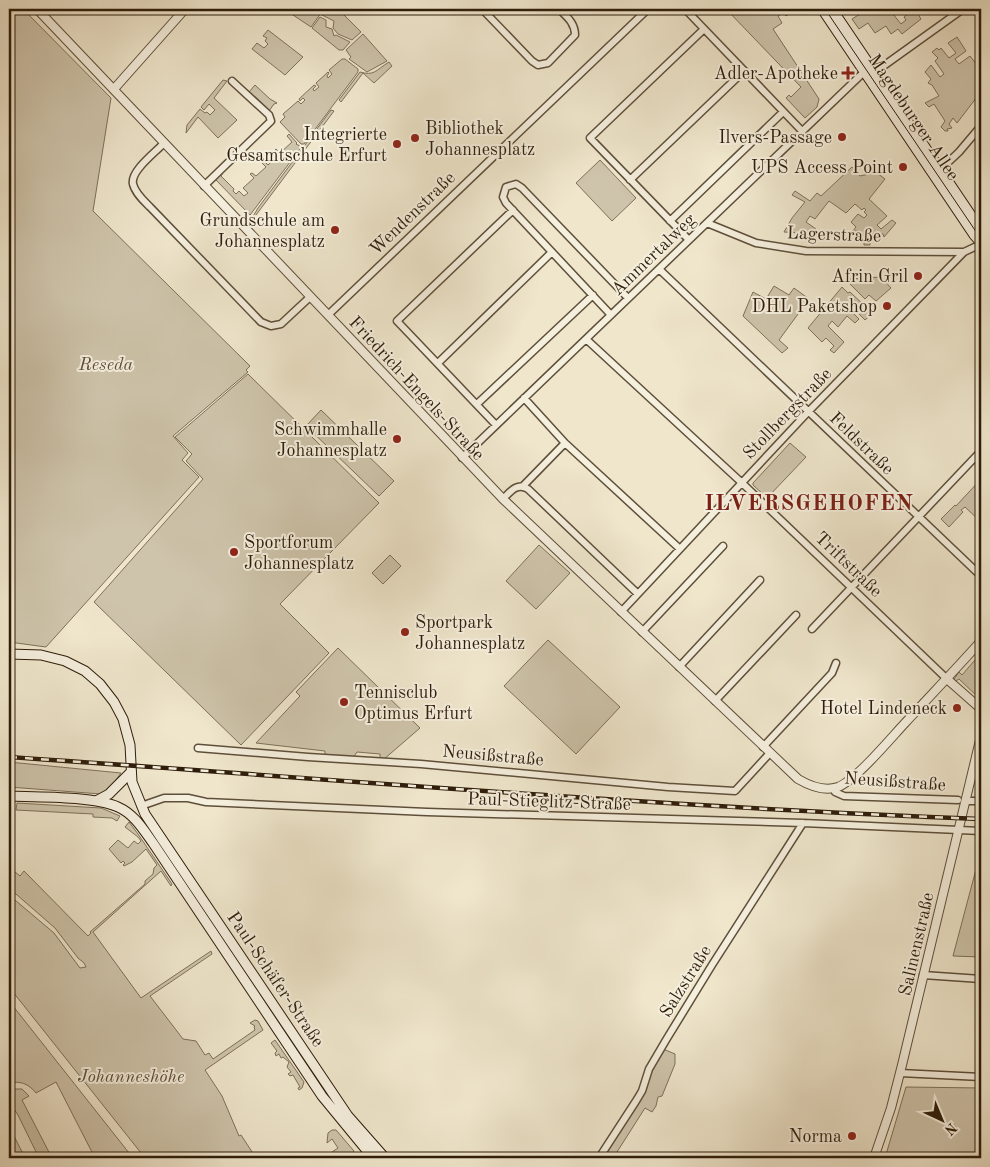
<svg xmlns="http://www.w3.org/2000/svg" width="990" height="1167" font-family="'Old Standard TT',serif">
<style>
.green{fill:#cec4ab;stroke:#7e705a}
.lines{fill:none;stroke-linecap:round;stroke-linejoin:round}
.minor-casing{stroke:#5e4f3a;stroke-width:9}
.tertiary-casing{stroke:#5e4f3a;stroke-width:10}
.secondary-casing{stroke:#2e1d0a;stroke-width:11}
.minor{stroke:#f5efde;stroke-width:6}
.tertiary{stroke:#f5efde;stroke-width:8}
.secondary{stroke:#f5efde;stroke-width:9}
.tram{stroke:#2e1d0a;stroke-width:1}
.rail-casing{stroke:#2e1d0a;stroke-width:4.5}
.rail{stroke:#f5efde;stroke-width:2.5;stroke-dasharray:8;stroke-linecap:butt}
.poi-dot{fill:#8f2418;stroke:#f5efde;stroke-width:2}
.labels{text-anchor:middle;stroke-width:4;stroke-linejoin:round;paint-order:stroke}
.poi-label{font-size:18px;fill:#2e1d0a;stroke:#f5efde;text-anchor:end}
.street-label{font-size:18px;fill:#2e1d0a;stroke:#f5efde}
.park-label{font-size:18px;font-style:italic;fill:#5e4f3a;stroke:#f5efde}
.district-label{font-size:22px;font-weight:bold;letter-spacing:1px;fill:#7a1f14;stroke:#f5efde}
</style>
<rect width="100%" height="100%" fill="#efe6cc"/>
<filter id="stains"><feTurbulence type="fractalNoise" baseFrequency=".004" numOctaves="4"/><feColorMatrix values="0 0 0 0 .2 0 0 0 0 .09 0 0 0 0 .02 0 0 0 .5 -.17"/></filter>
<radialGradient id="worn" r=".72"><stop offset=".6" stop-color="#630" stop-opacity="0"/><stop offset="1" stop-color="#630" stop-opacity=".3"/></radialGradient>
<!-- green -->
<path class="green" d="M9,9h14l88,89 -18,113 157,155 -4,4 2,2 -75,64 15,17 -6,7 17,17 -153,170 -37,-5z
M284,9h40l-13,18z
M327,9l13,2 21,21 -9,8 -14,-6 -5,-6 1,-7 -12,-6z
M726,9h67l1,1 -8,6 -2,-4 -6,4 4,7 -9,6 46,70 -2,8 -12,11 -19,-20 3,-3 2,2 10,-10z
M868,9h21l12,15 5,-4 -2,-3 10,-8h10l-6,5 3,5 -19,15 -4,-5 -7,5 -5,-8 -11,7 -7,-10 -9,6 -7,-10z
M320,17l6,3v7l6,2 2,7 2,-1 14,7 -7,8h-4l-27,-22z
M268,30l35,27 -18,18 -33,-26 5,-6 7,5 4,-4 -3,-3 2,-3 -4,-2z
M363,34l24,27 -20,11 -18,-13 2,-2 -5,-7z
M957,37l9,14 -11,8 4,5 11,-8 7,9 4,-4v7l-1,-1 -4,5 5,4v7l-3,4 3,3 -2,2 1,1 -23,30 -4,-5 -4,6 3,4 -5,1 1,2h-3l-4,-4 4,-6 -11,-17 -5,3 -4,-4 14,-7 -7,-11 -4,-2 3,-4 -6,-7 6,-7 9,12 4,-3 -9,-13 3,-3 -6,-6 5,-4 2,2 2,-2 8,10 7,-5 -8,-10z
M342,59h3l13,10v3l-54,72h-3l-21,-22 5,-5 -2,-3 15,-13 3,3 4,-4 -2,-2 -3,3 -1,-2 15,-14 2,1 -3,3 1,2 5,-4 -3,-4 12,-11 1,1 -2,3 1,2 4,-4 -3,-4z
M389,62l3,4 -18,17 -11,-10 -22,29 -2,-2 21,-28c14,4 15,-1 29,-10z
M223,80l4,1 -13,17 23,22 -19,18 -20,-21 -12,16 1,-8 13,-16 5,4 2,-1 3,3 5,-5 -6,-6 -5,6 -3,-3z
M255,85l15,14 7,4 -3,1 -5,7 -20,-19z
M331,110l3,1 -78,104 -2,2 2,2 -2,1 -2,-2 6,-10z
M289,134l8,9 -1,1 4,2v3l-50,66 -35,-36 9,-8 -3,5 13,13 -1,2 3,3 3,-3 5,5 4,-3 -5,-5 11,-10 -4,-4 2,-1 4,3 10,-9 -4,-4 2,-2 4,4 10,-10 -4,-4 2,-2 4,4 12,-11 -5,-6z
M600,160l36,38 -24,23 -36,-38z
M852,167l8,9 9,-2 4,-4 12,9 -16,20 18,17 -10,9 4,4 11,-9 4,3 -12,14 -1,-3h-13v11h-6v-11h-9l3,-3h-5l3,-4 -5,-5 7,-8 6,4 3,-3 -3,-3 2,-2 -2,-2 -2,2 -7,-6 -9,9 -17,-12 -14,18 -5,-3 -4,6 10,7 -1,5 -31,-2 8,-14 13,-16 -13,-7 3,-4 15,10 7,-8 4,3z
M881,277l10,11 -15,13 -7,-6 -4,4 -18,-18 2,-2z
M774,286l15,9 5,-7 15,11 -30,41 9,8 -6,5 -39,-37 10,-24 13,7z
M842,287l6,6 2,-1 18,17 4,-4 4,5 -11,10 -11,-11 -3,2 8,8 -4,4 -8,-7 -9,11 -6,-6 -4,5 16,16 -10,11 -4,-3 4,-4 -8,-8 -4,4 -14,-14z
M248,374l131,129 -99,101 49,49 -88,92 -147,-143 109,-123 -17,-18 6,-7 -17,-17z
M321,410l73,71 -15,15 -73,-70z
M790,443l16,14 -39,41 -14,-13v-2z
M981,479v5l-3,4 3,2v32l-16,-15 -4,3 2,2 -14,15 -8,-8 14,-14 1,1z
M539,545l31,28 -34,36 -30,-28z
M390,555l11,11 -18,18 -11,-11z
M548,640l72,67 -44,47 -72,-68z
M338,648l82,80 -37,32h-3v-6l-23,-2 -4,6 -28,-3v-4l-69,-8 44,-47 -4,-4z
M981,653v49l-1,1 -5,-3 3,-3 -19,-18 -3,2 -2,-2 5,-7 3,3z
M9,762l112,11 -11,15 -9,6 -92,-7z
M17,803l84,5 19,8 -3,5 -5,-3 -19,-1v-3l-77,-4z
M129,822l9,12 34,50 -1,2 -10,-15 -68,61 48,66 70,-47 1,3 -62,42 33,43 13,2 9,14 4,-2 4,6 42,-29 -1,-3 1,-1 -5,-3 5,-3 3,1 5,9 -58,40 17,26 17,40 2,-1 15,23h-111l-136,-171v-92l45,38 26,35 6,-1 -2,-4 -6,-5 -23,-30 -46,-40v-21l11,9 4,-5 64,65 3,-3 -1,-1 55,-48v-3l8,-7 1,-6 3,-3 -11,-16 -14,13 -8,4 -1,-1 2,-2 -2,-2 -2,2 -12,-14 9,-9 10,8 6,-7 4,3 3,-3 -3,-4 -13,-10z
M979,858h2v99l-28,-1z
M9,1001l124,157h-38l-39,-76 -20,11c-8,-10 -16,-12 -27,-10z
M275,1040l29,42 -2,6 -3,2 -1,-2 2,-1 -7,-12 -3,1 -2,-2 3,-2 -4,-5 2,-5 -6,-5 -2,1 -2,-4 -3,2 -1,-3 2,-2 -6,-8z
M663,1049l12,5v10l-13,32 -4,1 -2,9 -4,6 -7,-4 -28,44 14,6h-28l44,-70 5,-21z
M906,1087l75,1v70h-96z
M16,1089h6l7,7 -7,4 30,58h-13l-21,-43 -9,-13v-12z
M9,1126l16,32h-16z
M332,1130h4l18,21 -5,7 -7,-2 -3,2h-7l2,-3 -2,-3 6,-4 -6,-9 -5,4 1,-10z"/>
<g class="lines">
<defs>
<path id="minor" d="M482,9l50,52 6,4 10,-2 27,-28c0,-12 -8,-18 -16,-26
M685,9l117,122
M875,72l88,-63
M164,143c-8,9 -34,28 -31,41 2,9 11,17 17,23l111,115 10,4 10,-2 29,-27
M941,169l18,-17 22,-26
M630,180l114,-109
M204,186l67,-65 -2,-6 -37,-34
M670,221l113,-109
M707,223l49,20 50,8 158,1
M689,240l-99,-102 114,-109
M659,269l322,307
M328,315l320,-306
M611,315l-105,-112 -3,-6 3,-10 10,-3 6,4 106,110
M586,339l155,143 206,197
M438,363l114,-111
M524,398l41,45 115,106
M477,404l116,-109
M496,425l-99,-104 116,-111
M462,458l402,-386
M523,486l42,-43
M503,499c7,-7 14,-17 25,-10l110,105
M621,612l187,-200 156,-160 17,-8
M812,629l169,-178
M642,632l81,-86
M679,667l81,-87
M715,701l81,-86
M763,747l69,-74 4,-10
M198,748l110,9 113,7 247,23 67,4 35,-38
M834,788l1,4 9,4 114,4
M966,801h15
M141,806l23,-8h24l18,4 221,10 376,11 178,8
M923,975l58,4
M900,1073l81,4
M599,1158l37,-57 6,-10 7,-22 17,-29 46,-75 91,-142"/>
<path id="tertiary" d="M37,9l466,490 295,280c12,7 26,13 40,8 18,-7 52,-48 67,-64 25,-27 51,-54 76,-82
M114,89l71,-80
M947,679l34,30
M874,1158l17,-50 11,-43 79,-329"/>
<path id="secondary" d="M822,9l152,226 7,8
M832,9l149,221
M9,654l32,1 24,6 20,10 15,13 14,18 9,17 7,26 2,37 13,32 203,302 37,42
M9,796c28,1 85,0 109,11 16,7 25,22 35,36l169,253 51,62
M96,801l13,-7 22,-22"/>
</defs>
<!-- minor casing -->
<use href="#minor" class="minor-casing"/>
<!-- tertiary casing -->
<use href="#tertiary" class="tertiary-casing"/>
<!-- secondary casing -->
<use href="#secondary" class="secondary-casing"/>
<!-- minor -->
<use href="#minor" class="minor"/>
<!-- tertiary -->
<use href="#tertiary" class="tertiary"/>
<!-- secondary -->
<use href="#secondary" class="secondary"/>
<!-- tram -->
<path class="tram" d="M825,9l156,230"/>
<defs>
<path id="rail" d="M9,757c324,22 648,50 972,62"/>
</defs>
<!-- rail casing -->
<use href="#rail" class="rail-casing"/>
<!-- rail -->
<use href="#rail" class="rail"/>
</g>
<!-- markers -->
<g class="poi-dot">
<path d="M845.5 65.5h5v5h5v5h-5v5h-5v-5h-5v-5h5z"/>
<circle cx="842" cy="137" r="5"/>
<circle cx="415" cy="138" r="5"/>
<circle cx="397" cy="144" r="5"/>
<circle cx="903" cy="167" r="5"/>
<circle cx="335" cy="230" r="5"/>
<circle cx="918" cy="276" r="5"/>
<circle cx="887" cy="306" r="5"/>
<circle cx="397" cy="439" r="5"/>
<circle cx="234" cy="552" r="5"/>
<circle cx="405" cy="632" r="5"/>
<circle cx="344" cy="702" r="5"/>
<circle cx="957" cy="708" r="5"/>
<circle cx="852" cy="1136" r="5"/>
</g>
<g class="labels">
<!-- poi labels -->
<g class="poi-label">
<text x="838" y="79">Adler-Apotheke</text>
<text x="425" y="134" text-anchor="start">Bibliothek<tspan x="425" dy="21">Johannesplatz</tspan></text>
<text x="387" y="140">Integrierte<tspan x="387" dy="21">Gesamtschule Erfurt</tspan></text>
<text x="832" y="143">Ilvers-Passage</text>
<text x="893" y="173">UPS Access Point</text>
<text x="325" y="226">Grundschule am<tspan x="325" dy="21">Johannesplatz</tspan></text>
<text x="908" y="282">Afrin Gril</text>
<text x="877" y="312">DHL Paketshop</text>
<text x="387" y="435">Schwimmhalle<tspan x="387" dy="21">Johannesplatz</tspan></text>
<text x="244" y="548" text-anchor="start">Sportforum<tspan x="244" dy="21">Johannesplatz</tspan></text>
<text x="415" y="628" text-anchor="start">Sportpark<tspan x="415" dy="21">Johannesplatz</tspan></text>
<text x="354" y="698" text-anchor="start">Tennisclub<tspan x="354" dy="21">Optimus Erfurt</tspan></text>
<text x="947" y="714">Hotel Lindeneck</text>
<text x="842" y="1142">Norma</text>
</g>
<!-- street labels -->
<g class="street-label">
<text transform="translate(914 117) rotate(56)" y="6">Magdeburger Allee</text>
<text transform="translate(412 213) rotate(-44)" y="6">Wendenstraße</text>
<text transform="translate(834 234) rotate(2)" y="6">Lagerstraße</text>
<text transform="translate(653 254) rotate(-44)" y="6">Ammertalweg</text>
<text transform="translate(417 388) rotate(47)" y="6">Friedrich-Engels-Straße</text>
<text transform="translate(787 413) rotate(-46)" y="6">Stollbergstraße</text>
<text transform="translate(862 443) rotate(44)" y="6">Feldstraße</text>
<text transform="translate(849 564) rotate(44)" y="6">Triftstraße</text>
<text transform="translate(493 755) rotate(5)" y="6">Neusißstraße</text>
<text transform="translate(895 781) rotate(4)" y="6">Neusißstraße</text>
<text transform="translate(549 801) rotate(2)" y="6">Paul-Stieglitz-Straße</text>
<text transform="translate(916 944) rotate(-77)" y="6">Salinenstraße</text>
<text transform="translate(276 979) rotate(56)" y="6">Paul-Schäfer-Straße</text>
<text transform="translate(685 981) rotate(-58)" y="6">Salzstraße</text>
</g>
<!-- park labels -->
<g class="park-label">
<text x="106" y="370">Reseda</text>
<text x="131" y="1082">Johanneshöhe</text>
</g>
<!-- district labels -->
<g class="district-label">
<text x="809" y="510">ILVERSGEHOFEN</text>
</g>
</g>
<!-- margin -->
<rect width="990" height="1167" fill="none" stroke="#efe6cc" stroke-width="30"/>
<rect x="10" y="10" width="970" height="1147" fill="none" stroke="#2e1d0a" stroke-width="2.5"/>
<rect x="15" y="15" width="960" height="1137" fill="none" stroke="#2e1d0a"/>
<!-- north arrow -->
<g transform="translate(942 1120) rotate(136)" stroke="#f5efde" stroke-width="4" paint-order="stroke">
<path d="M0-4L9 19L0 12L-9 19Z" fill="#2e1d0a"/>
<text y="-8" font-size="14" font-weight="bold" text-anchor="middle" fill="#2e1d0a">N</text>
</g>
<rect width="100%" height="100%" filter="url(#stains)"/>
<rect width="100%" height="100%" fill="url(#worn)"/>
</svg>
